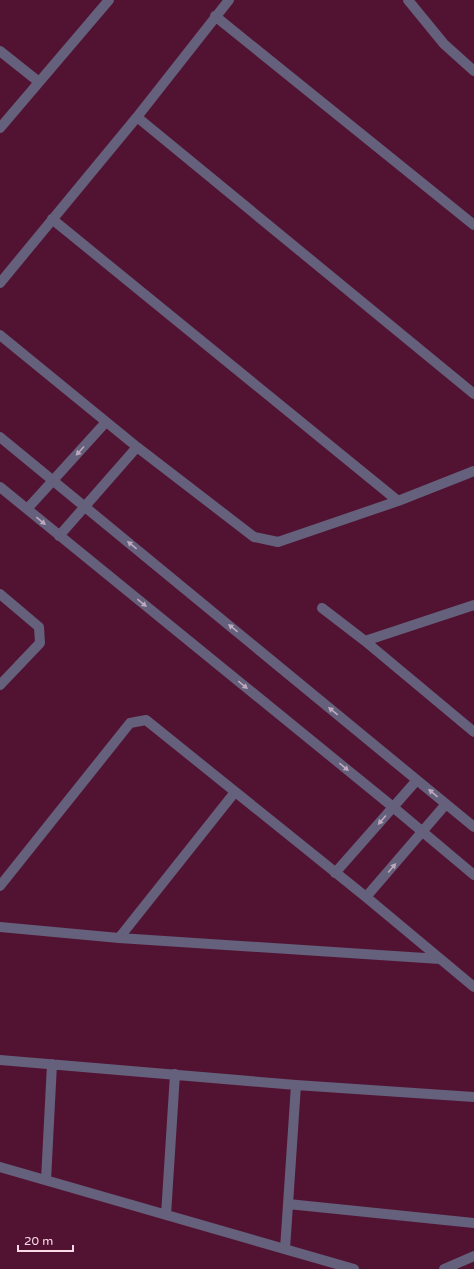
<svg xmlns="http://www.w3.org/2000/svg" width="474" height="1269" font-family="'Varela Round',sans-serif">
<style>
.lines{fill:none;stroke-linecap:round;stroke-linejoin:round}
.street{stroke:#65607c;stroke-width:10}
.oneway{fill:#bea9bc}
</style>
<rect width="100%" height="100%" fill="#521333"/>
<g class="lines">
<!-- street -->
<path class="street" d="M408,0l36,44 30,27
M215,16l259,209
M0,51l39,31
M137,117l337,277
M0,128l109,-128
M52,219l346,282
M0,283l137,-166 92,-117
M0,335l137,112 117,90 24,5 120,-41 76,-30
M0,437l474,390
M0,487l393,320 81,68
M27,509l79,-87
M59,536l78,-89
M0,594l39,33 1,16 -40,42
M322,608l43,33 109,91
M365,641l109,-36
M335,873l82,-93
M0,886l130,-163 16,-3 220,177 108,90
M366,897l80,-93
M0,927l119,11 321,21
M119,938l116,-146
M0,1060l296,25 178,12
M0,1167l354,102
M46,1180l6,-116
M288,1204l186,19
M166,1215l9,-141
M285,1249l11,-164
M444,1269l30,-13"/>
</g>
<!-- one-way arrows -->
<defs><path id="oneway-solid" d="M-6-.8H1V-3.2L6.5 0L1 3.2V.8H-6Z"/></defs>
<g class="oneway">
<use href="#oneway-solid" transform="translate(80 451) rotate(132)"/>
<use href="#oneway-solid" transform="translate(41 521) rotate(39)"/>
<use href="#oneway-solid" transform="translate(132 545) rotate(-141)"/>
<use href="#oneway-solid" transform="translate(142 603) rotate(39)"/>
<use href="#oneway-solid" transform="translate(233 628) rotate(-141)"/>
<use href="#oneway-solid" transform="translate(243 685) rotate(39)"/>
<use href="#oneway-solid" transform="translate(333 711) rotate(-141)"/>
<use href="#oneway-solid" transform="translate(344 767) rotate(39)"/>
<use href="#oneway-solid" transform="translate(433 793) rotate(-140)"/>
<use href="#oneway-solid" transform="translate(382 820) rotate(131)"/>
<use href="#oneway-solid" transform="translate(392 868) rotate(-50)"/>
</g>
<!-- scale -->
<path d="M18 1245v6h55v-6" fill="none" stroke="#fadae6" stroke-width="2"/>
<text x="24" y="1245" font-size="12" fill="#fadae6" stroke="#521333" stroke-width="3" paint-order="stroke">20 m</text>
</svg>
